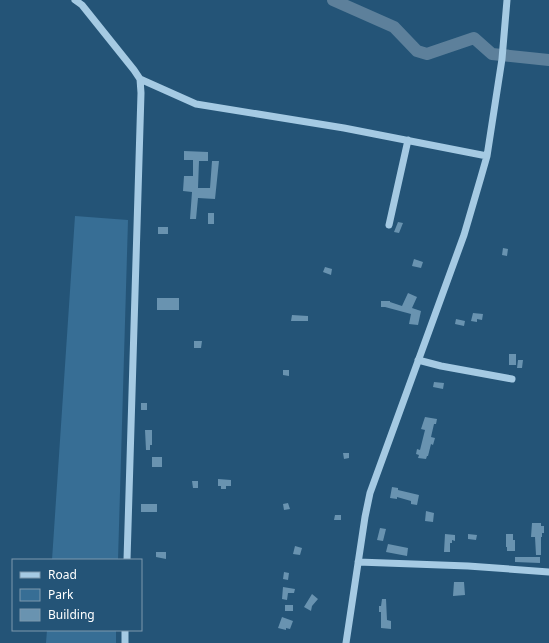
<svg xmlns="http://www.w3.org/2000/svg" width="549" height="643" font-family="'Noto Sans',sans-serif">
<style>
.green{fill:#376e95}
.lines{fill:none;stroke-linecap:round;stroke-linejoin:round}
.river{stroke:#5d809b;stroke-width:12}
.building{fill:#6993b0}
.minor{stroke:#a5cae3;stroke-width:7}
</style>
<rect width="100%" height="100%" fill="#245477"/>
<!-- green -->
<path class="green" d="M75,216l53,4 -10,340h-66z
M47,630h69v13h-70z"/>
<g class="lines">
<!-- river -->
<path class="river" d="M333,0l61,27 23,24 10,3 47,-16 18,16 57,6"/>
</g>
<!-- building -->
<path class="building" d="M184,151l24,1v9h-9l-1,27h12l2,-27h7l-4,38 -17,-1 -2,21h-6l2,-27 -9,-1 1,-15h9v-16h-9z
M208,213h6v11h-6z
M398,222l5,1 -4,10 -5,-1z
M158,227h10v7h-10z
M503,248l5,1 -1,7 -5,-1z
M414,259l9,3 -2,6 -9,-2z
M325,267l7,2 -1,6 -8,-3z
M408,293l9,4 -5,11 9,3 -3,14 -9,-1 2,-10 -26,-7h-4v-6h9v1l12,4z
M157,298h22v12h-22z
M473,313l10,1 -1,6 -5,-1v3l-6,-1z
M292,315l16,1v5h-17z
M456,319l9,2 -1,5 -9,-2z
M194,341h8l-1,7h-7z
M509,354h7v11h-7z
M518,360h5l-1,8h-5z
M283,370h6v6l-6,-1z
M434,382l10,1 -1,6 -10,-2z
M141,403h6v7h-6z
M425,417l12,2 -1,5h-2l-3,13 4,1 -2,7 -2,-1 -3,12h-1l-1,3 -8,-1 1,-3 -3,-1 1,-5 3,1 5,-20 -4,-1z
M145,430h7v15h-2v5h-4z
M343,453h6v5l-5,1z
M152,457h10v10h-10z
M218,479l13,1v6h-5v3h-5v-3h-3z
M192,481h6v7h-5z
M392,487l6,1v2l21,5 -2,10 -6,-1v-3l-14,-4v2l-7,-1z
M288,503l2,6 -6,1 -1,-6z
M141,504h16v8h-16z
M426,511l8,2 -1,9 -8,-1z
M335,515h6v5h-7z
M532,523h9v3h3v7h-2v4h-1v18h-5l-1,-18h-4z
M380,528l6,1 -3,12 -6,-1z
M445,534l10,1v6l-3,-1v3h-2v9h-6z
M468,534l9,1 -1,5 -8,-1z
M506,534h7v6h2v11h-8v-4h-1z
M388,544l20,4 -1,8 -21,-4z
M295,546l7,2 -2,7 -7,-1z
M156,552h10v7l-10,-2z
M515,557h25v6l-25,-1z
M284,572l5,1 -1,7 -5,-1z
M454,582h10l1,13 -12,1z
M283,587l12,2 -1,4h-6l-1,7 -5,-1z
M312,594l6,5 -6,7 -1,5 -7,-4z
M382,599h4l1,21 4,1v8l-10,-1v-16h-2v-6h2z
M285,605h8v6h-8z
M282,617l11,4 -3,8 -4,-1v2l-8,-2z"/>
<g class="lines">
<!-- minor -->
<path class="minor" d="M75,0l7,5 52,65 6,9 1,14 -14,467
M140,79l56,25 148,24 143,28
M389,225l19,-85
M418,360l23,6 71,13
M358,562l110,4 81,6
M125,643v-13
M346,643l19,-126 5,-24 94,-258 17,-58 6,-21 15,-97 5,-59"/>
</g>
<!-- legend -->
<rect x="12" y="559" width="130" height="72" fill="#245477" stroke="#7c98ad"/>
<rect x="20" y="572" width="20" height="6" fill="#a5cae3" stroke="#7c98ad"/>
<text x="48" y="579" font-size="12" fill="#ffffff">Road</text>
<rect x="20" y="589" width="20" height="12" fill="#376e95" stroke="#7c98ad"/>
<text x="48" y="599" font-size="12" fill="#ffffff">Park</text>
<rect x="20" y="609" width="20" height="12" fill="#6993b0" stroke="#7c98ad"/>
<text x="48" y="619" font-size="12" fill="#ffffff">Building</text>
</svg>
